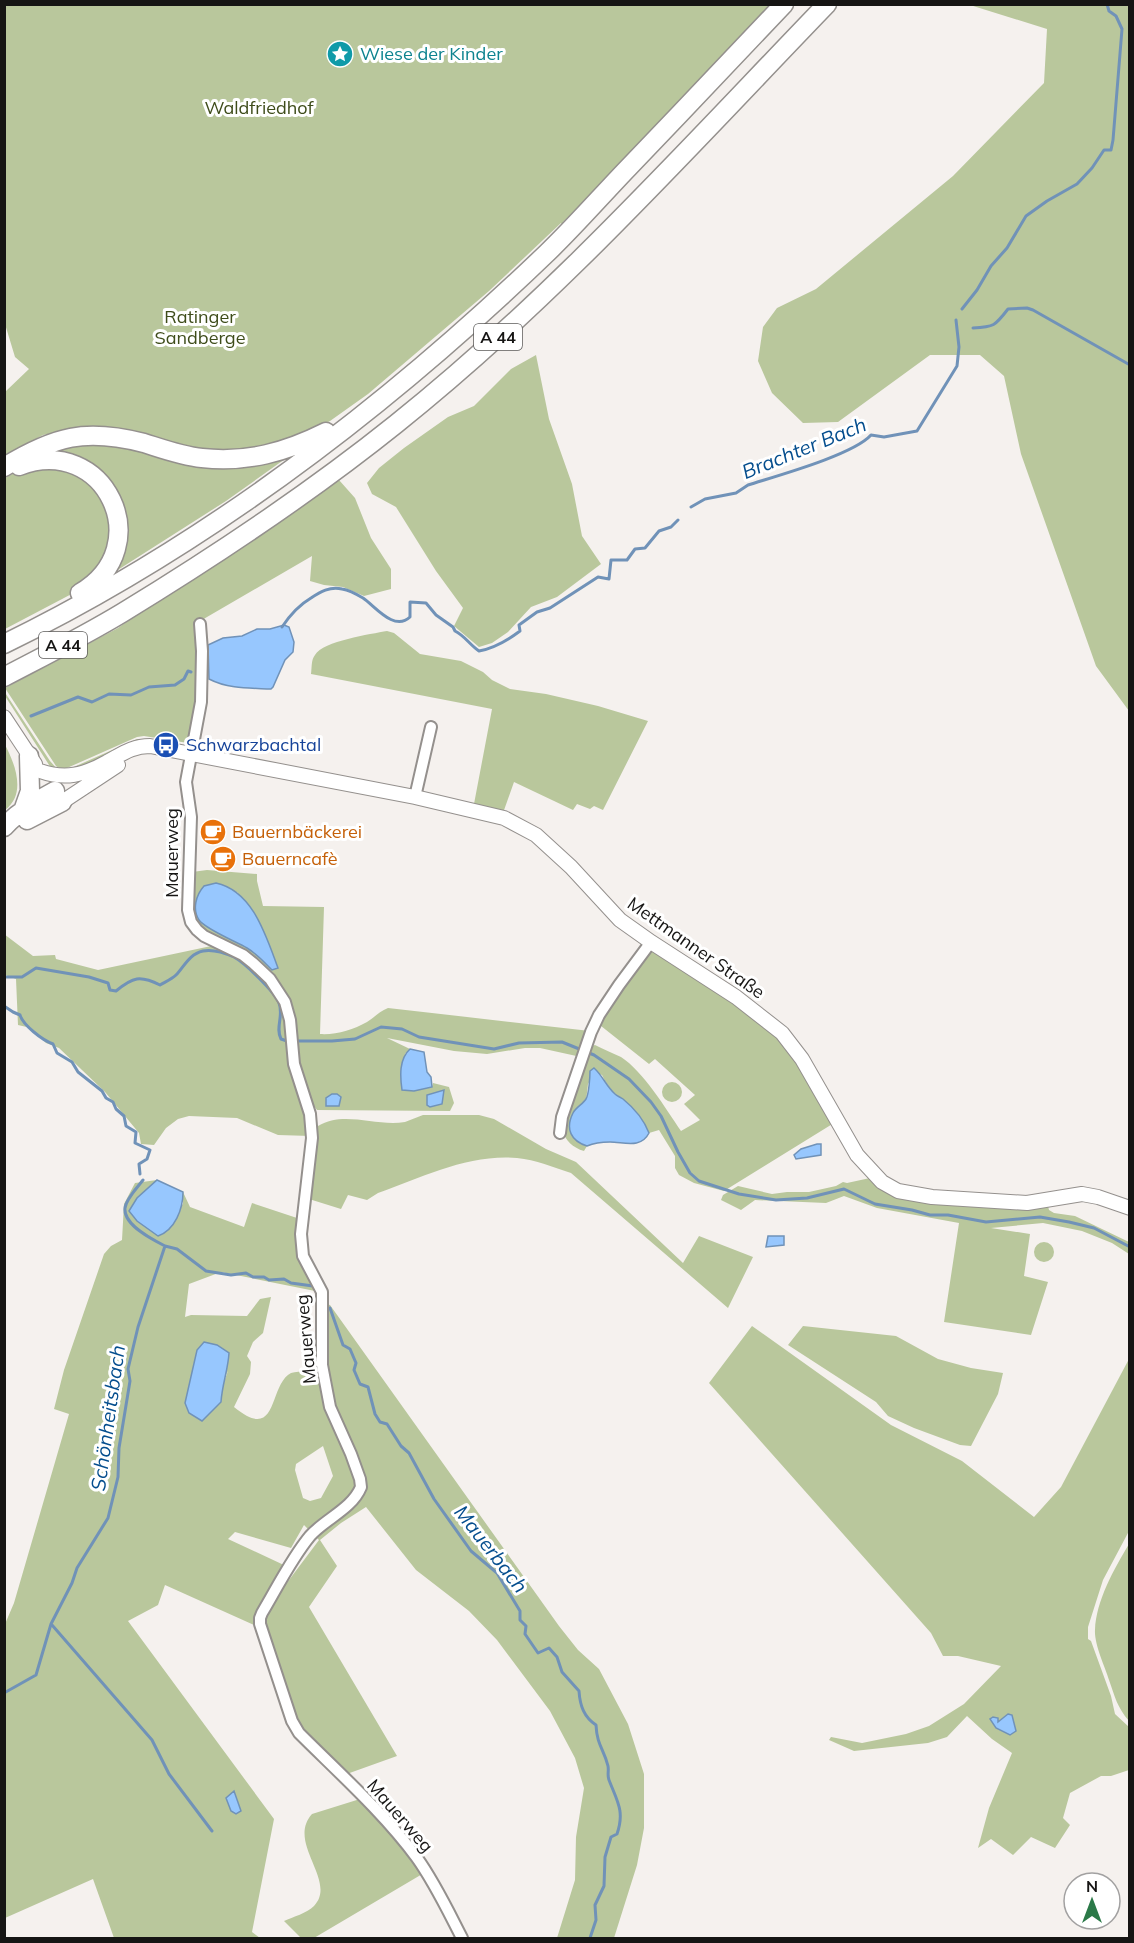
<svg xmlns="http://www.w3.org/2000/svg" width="1134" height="1943" font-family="Mulish,sans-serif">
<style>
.green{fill:#b9c79c;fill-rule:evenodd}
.water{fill:#97c7fe;stroke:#7092b8;stroke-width:1.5}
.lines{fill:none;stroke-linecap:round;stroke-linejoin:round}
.stream{stroke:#7092b8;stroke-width:3}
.street-casing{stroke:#94908d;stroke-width:14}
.secondary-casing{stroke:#94908d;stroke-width:16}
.highway-casing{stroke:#94908d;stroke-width:21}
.street{stroke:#fff;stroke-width:10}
.secondary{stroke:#fff;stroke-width:14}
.highway{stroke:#fff;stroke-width:18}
.labels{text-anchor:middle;stroke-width:6;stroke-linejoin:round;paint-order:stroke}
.shield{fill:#fff;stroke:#5c5b5a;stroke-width:1.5}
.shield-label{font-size:16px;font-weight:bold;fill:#161514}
.culture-label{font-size:18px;fill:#0d838f;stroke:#fff;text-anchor:start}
.park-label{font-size:18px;fill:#3e4c1a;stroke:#fff}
.transit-label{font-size:18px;fill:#164399;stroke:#fff;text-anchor:start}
.food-label{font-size:18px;fill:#c56008;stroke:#fff;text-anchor:start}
.street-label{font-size:18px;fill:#161514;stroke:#fff}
.water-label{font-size:20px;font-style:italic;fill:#054e8e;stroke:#fff}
</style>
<rect width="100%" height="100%" fill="#f5f1ee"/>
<!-- green -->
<path class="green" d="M4,5h767l-160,172 -48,45 1,5 -3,-4 -72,68 -121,103 -38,27 -27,14 -27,10 -35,6h-39l-128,-22 -31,6 -38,20v-63l24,-23 -14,-12 -10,-33z
M970,5h159v706l-33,-45 -75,-212 -17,-78 -24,-21h-50l-92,67 -35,1 -31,-30 -14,-32 5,-34 14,-19 39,-19 137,-113 91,-93 3,-54z
M536,355l13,64 23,65 10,52 19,28 -44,33 -26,10 -23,25 -16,11 -13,4 -25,-21 9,-18 -27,-37 -40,-64 -24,-13 -5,-11 12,-15 25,-20 44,-31 26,-11 37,-37z
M72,440l73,7 139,7 1,5 -59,42 -113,72v-80l-77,-41z
M26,467l50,2 33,33 3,46 -29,40 -78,41v-151z
M339,480l16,18 16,40 20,31v20l-27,7 -21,-9 -19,-2 -14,-4 2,-25 -117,68 5,25 -1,53 -11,41 -44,-7 -7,1 -70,31h-8l-3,-2 -51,-78 113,-60 46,-33 126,-80z
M387,631l7,2 26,21 41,7 22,11 9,8 18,9 36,5 52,12 50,15 -45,89 -9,-4 -4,3 -13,-5 -4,6 -59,-28 -11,31 -29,-9 18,-95 -181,-35c1,-7 0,-14 4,-19 8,-14 56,-21 72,-24z
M4,691l46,70 8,9h9l70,-31h8l21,4 -42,5 -58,25 -15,-5 -46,-72z
M4,743c11,20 23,51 1,67z
M207,870l50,4v7l6,25 61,1 -4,127c16,1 33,-4 47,-12 8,-5 13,-11 21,-14l202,23 -9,26 -41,-9h-15l-38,6 -33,-3 -67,-13 23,11 -5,5 27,33 1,-4 16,4 5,16 -4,8 -133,-1 -6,-8 -13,-37 -4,-55 -13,-21 -75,-55 -14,-16v-46zM237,892l19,25 16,53 -21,-20 -46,-24z
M4,934l29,22 22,-1 1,4 42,11 118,-25 25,12 18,15 23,31 29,133 -33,-1 -41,-17 -48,-2 -11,3 -12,9 -12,17 -13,-1 -2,-11 -34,-41 -46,-44 -13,-5 -15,-15 -13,-3 -2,-46 -11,-4z
M648,948l50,25 87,69 49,81 -110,68 -30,-8 -15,-8 -4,-7v-12l-16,-26 -10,3c-10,-26 -36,-33 -47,-58l-12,-4 1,8 -3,5 -7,60 6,2 -3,5c-11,-3 -19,-11 -22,-21l27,-83 6,-2c8,4 17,8 26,12 22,14 45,52 60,74l19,-11 -16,-16 11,-9 -40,-36 -6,5 -53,-42z
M662 1092a10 10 0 1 1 20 0a10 10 0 1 1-20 0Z
M423,1115h56l15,4 52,30 30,13 107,101 16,-27 54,21 -25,51 -157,-135c-18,-6 -35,-13 -54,-15 -49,-4 -94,19 -139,35l-11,7 -19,-5 -7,14 -32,-10 9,-73c26,-16 58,1 87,-4 6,-2 12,-5 18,-7z
M870,1178l16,11 161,13 2,8 5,3 21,3 54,26v12l-17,-11 -30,-12 -39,-8 -52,5 39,6 -6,42 24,6 -17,53 -87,-13 15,-99 -82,-15 -33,-12 -18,7 -71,-3 -14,10 -20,-10 2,-5 15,-9 34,8 15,-2h22l27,-6 7,-4 4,1z
M157,1180l-20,18v23l15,9 31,-26v-12l7,15 54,20 8,-24 45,15 2,15 21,59 -99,-20 -32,12 -4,33 6,-2 56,1 13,-17 11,-2 -8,36 -10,9 -6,14 4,6 -1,12 -16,33c45,37 34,-22 57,-34 4,-1 11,-2 15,-2l6,-14 10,6 4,-59 4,1 229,321 19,24 21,19 29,55 16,50v54l-7,37 -23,73h-57l18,-58 1,-43 8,-49 -9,-30 -25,-47 -53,-71 -28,-29 -53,-41 -50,-63 -25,16 -21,17 17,26 -28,41 88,149 -53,19 -42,-44 -7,-11 -32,-98 2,-10 54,-72 -15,-15 -13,23 -56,-16 -7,7 58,27 -32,59 -89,-40 -7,20 -30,16 146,198 -22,113 8,6h-146l-21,-59 -88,39v-294l9,-21 55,-189 -15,-5 10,-39 40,-116 7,-8 11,-6 2,-36 11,-21zM228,1371l-6,16 -1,15 -19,19zM323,1446l10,30 -12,22 -11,3 -7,-3 -8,-28 1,-6z
M1034 1252a10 10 0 1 1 20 0a10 10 0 1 1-20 0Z
M752,1326l139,99 71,36 72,56 27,-30 68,-128v172l-26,49 -15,47v12l3,2 20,55 4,18 14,13v43l-18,6h-10l-31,17 -7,25 7,7 -15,23 -24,-11 -18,18 -22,-16 -13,9 11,-40 23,-55 -20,-14 -25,-23 -20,21 -19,6 -74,8 -25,-11 2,-3 31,6 44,-9 23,-8 35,-22 37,-38 -43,-10h-15l-12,-23 -222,-250z
M803,1326l93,10 42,23 33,9 32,5 -5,21 -27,52 -11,-1 -46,-17 -26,-12 -12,-14 -88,-57z
M1129,1544v177c-12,-14 -14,-24 -20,-41 -4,-13 -15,-36 -14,-50 1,-29 19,-61 34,-86z
M360,1799l25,26 39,48 -110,65h-13l-17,-17c9,-4 23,-8 30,-15 24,-25 -28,-63 -2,-92z"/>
<!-- water -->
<path class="water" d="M284,625l5,2 5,15 -1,10 -8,8 -12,27 -2,2c-21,-1 -43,0 -62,-10l-1,-34 15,-7 19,-2 15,-7h13z
M216,883c37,8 50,53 62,85l-6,2c-8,-8 -15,-16 -25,-22 -10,-6 -42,-19 -48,-28 -7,-11 -3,-25 5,-34z
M410,1049l14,3 3,20 4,5 1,10 -18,4 -12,-1c-2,-14 -3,-31 8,-41z
M594,1068c9,8 12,18 21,26 2,2 5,3 8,5 11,9 21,21 26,34 -8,16 -25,9 -39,9 -8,0 -16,1 -23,4 -16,-5 -22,-17 -14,-33 3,-6 10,-9 13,-14 3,-5 4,-23 4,-28z
M444,1090l-2,14 -12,3 -3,-2v-10z
M332,1094h5l4,3 -2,9h-13v-8z
M817,1144h4v11l-25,4 -2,-4 7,-6z
M157,1180l26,12c0,17 -8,38 -25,44l-21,-15 -8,-10 8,-13z
M768,1236h16v9l-18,2z
M204,1342l13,3 12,8c-1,17 -7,32 -8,49l-19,19 -13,-8 -4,-10 12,-53z
M1008,1714l4,1 4,16 -6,4 -14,-7 -6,-9 3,-2 5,1v4z
M234,1791l7,20 -5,3 -5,-3 -5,-13z"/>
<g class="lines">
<!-- stream -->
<path class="stream" d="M962,309l15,-19 14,-24 16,-18 19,-32 21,-15 30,-17 15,-16 12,-18h7l2,-10 9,-111 -6,-13 -7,-5 -2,-7
M973,328c21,-1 22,-2 35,-19l19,-1 6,2 97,55
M691,507l14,-8 31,-6 12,-8c28,-9 105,-30 123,-50l13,2 33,-6 40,-65 2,-19 -3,-27
M282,627c8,-12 17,-22 29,-29 9,-6 19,-12 31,-9 6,1 16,6 21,9 12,8 31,34 47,19v-15l16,1 10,12 17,12 2,4c10,5 15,14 24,20 16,-3 29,-11 41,-20l-1,-6 18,-13 13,-4 48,-31 11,2 2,-19h16l8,-11 10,-1 14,-17 12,-4 7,-7
M31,716l47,-19 14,5 17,-8 22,1 18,-8 26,-2 9,-6 4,-8 3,1
M4,977h18l14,-9 53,9 19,6 2,7 6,1c17,-14 24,-16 44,-6 5,-3 12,-6 16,-10 8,-8 13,-21 27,-24 10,-2 22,2 31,6 11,6 41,35 45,46 5,12 -4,25 2,36l6,2h45l23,-2 26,-12 21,2 17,8 75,12 25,-6 43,-1 32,13 35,24 22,23 10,14 17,36 12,21 9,8 40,13 37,6 31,-2 37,-9 31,15 37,6 18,5h18l38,7 54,-5 29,5 25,6 36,19
M4,1006l9,6 7,3c3,10 22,25 33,29l4,9 15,9 6,10 24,19 4,7 7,4 3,7 8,7 2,10 10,6 -1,11 15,7 -3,9 -8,5 1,10
M165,1246l12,3 29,22 25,4 15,-2 7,4h11l5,3 15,-1 7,4 22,3
M330,1308l13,37 7,4 6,14 -2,7 6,14 8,3 7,27 5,8 7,2 14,22 8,7 25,46 37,52 26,22 23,38v9l6,6 -1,8 13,19 11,-5 8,9 5,15 17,19c1,15 5,26 17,34 1,21 8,24 12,41 1,5 -1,9 1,14 8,21 16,31 8,54l-6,3 -6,20 -1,29 -9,19 1,15 -6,18
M52,1625l100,115 17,34 43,57
M4,1693l32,-18 15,-51 21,-41 5,-15 31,-50 10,-41 1,-29 11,-67 -2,-12 10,-42 27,-81c-12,-6 -42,-21 -40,-38 1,-9 12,-20 18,-28"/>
<defs>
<path id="street" d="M200,624l2,27 -1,51 -15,80 5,35 -3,93 3,12 6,8 7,6 39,19 10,8 17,16 15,23 5,18 4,44 16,50 2,24 -11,96 2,22 19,36v73l8,42 21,47 9,25 1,8c-9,22 -36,32 -51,49 -19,23 -33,52 -48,77l-2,5v6l32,97 7,12c39,39 85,80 118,125 18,25 31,53 45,80
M415,797l16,-70
M560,1133l2,-16 29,-85 8,-17 20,-30 32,-43"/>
<path id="secondary" d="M4,717l31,47
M40,771c25,9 44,4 67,-9 15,-8 25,-16 43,-16l265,51 89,21 32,17 35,32 49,53 31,22 85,55 46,36 20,26 55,96 25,27 16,9 34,6 95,6 55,-9 16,3 32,11
M57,794l5,8 56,-37"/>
<path id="highway" d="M19,466c86,-33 140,81 61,127
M4,467c51,-31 81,-39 140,-24 19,6 38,13 58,15 45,5 84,-6 124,-26
M4,644c201,-98 384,-238 544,-392 28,-27 54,-57 81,-85 52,-54 103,-108 155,-163
M4,677c40,-21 80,-41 118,-64 95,-58 188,-120 274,-189 157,-125 292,-276 431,-420
M24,808l6,-17 -1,-35
M27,820l35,-18
M4,827c15,-16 31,-25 51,-36"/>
</defs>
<!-- street casing -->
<use href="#street" class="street-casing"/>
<!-- secondary casing -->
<use href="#secondary" class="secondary-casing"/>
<!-- highway casing -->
<use href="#highway" class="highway-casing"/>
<!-- street -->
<use href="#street" class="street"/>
<!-- secondary -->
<use href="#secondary" class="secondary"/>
<!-- highway -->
<use href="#highway" class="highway"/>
</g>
<!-- icons -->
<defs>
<symbol id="sight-disc" viewBox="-11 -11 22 22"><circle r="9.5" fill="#0f9aa8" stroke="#fff"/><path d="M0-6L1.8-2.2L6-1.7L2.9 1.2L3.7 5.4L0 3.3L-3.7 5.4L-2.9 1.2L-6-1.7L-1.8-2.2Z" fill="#fff"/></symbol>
<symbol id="bus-disc" viewBox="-11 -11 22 22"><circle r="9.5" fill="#1a4fb4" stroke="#fff"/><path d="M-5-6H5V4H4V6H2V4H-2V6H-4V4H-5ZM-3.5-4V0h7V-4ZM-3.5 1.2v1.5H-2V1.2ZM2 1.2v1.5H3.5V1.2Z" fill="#fff"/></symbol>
<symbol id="cafe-disc" viewBox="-11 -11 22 22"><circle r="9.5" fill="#e8710a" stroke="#fff"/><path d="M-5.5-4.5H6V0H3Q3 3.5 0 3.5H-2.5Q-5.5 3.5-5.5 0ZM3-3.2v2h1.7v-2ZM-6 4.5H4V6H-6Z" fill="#fff"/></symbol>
</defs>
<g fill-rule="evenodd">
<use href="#sight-disc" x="325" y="39" width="30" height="30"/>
<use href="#bus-disc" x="151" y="730" width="30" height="30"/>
<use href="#cafe-disc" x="198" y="817" width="30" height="30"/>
<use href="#cafe-disc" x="208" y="844" width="30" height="30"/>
</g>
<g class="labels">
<!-- shield labels -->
<g class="shield">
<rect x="474" y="324" width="48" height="26" rx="4.5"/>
<rect x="39" y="632" width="48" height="26" rx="4.5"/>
</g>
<g class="shield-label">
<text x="498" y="343">A 44</text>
<text x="63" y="651">A 44</text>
</g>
<!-- culture labels -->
<g class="culture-label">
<text x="360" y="60">Wiese der Kinder</text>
</g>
<!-- park labels -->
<g class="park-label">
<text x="259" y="114">Waldfriedhof</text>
<text x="200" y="323">Ratinger<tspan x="200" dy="21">Sandberge</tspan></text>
</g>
<!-- transit labels -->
<g class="transit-label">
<text x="186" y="751">Schwarzbachtal</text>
</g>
<!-- food labels -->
<g class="food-label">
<text x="232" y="838">Bauernbäckerei</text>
<text x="242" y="865">Bauerncafè</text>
</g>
<!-- street labels -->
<g class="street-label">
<text transform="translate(172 853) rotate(-90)" y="6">Mauerweg</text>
<text transform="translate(696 948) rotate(35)" y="6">Mettmanner Straße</text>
<text transform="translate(306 1339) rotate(-95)" y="6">Mauerweg</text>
<text transform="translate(400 1816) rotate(49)" y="6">Mauerweg</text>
</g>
<!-- water labels -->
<g class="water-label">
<text transform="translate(804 448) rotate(-22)" y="7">Brachter Bach</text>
<text transform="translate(108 1418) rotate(-82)" y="7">Schönheitsbach</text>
<text transform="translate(491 1549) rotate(52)" y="7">Mauerbach</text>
</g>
</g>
<!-- border -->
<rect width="1134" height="1943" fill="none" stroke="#161514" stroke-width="12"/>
<!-- north arrow -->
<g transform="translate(1092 1901)"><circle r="28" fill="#ffffff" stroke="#a2a1a1" stroke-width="1.5"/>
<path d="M0-4.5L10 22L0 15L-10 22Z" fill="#2b7948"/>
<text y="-9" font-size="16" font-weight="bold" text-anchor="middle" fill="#161514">N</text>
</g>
</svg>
